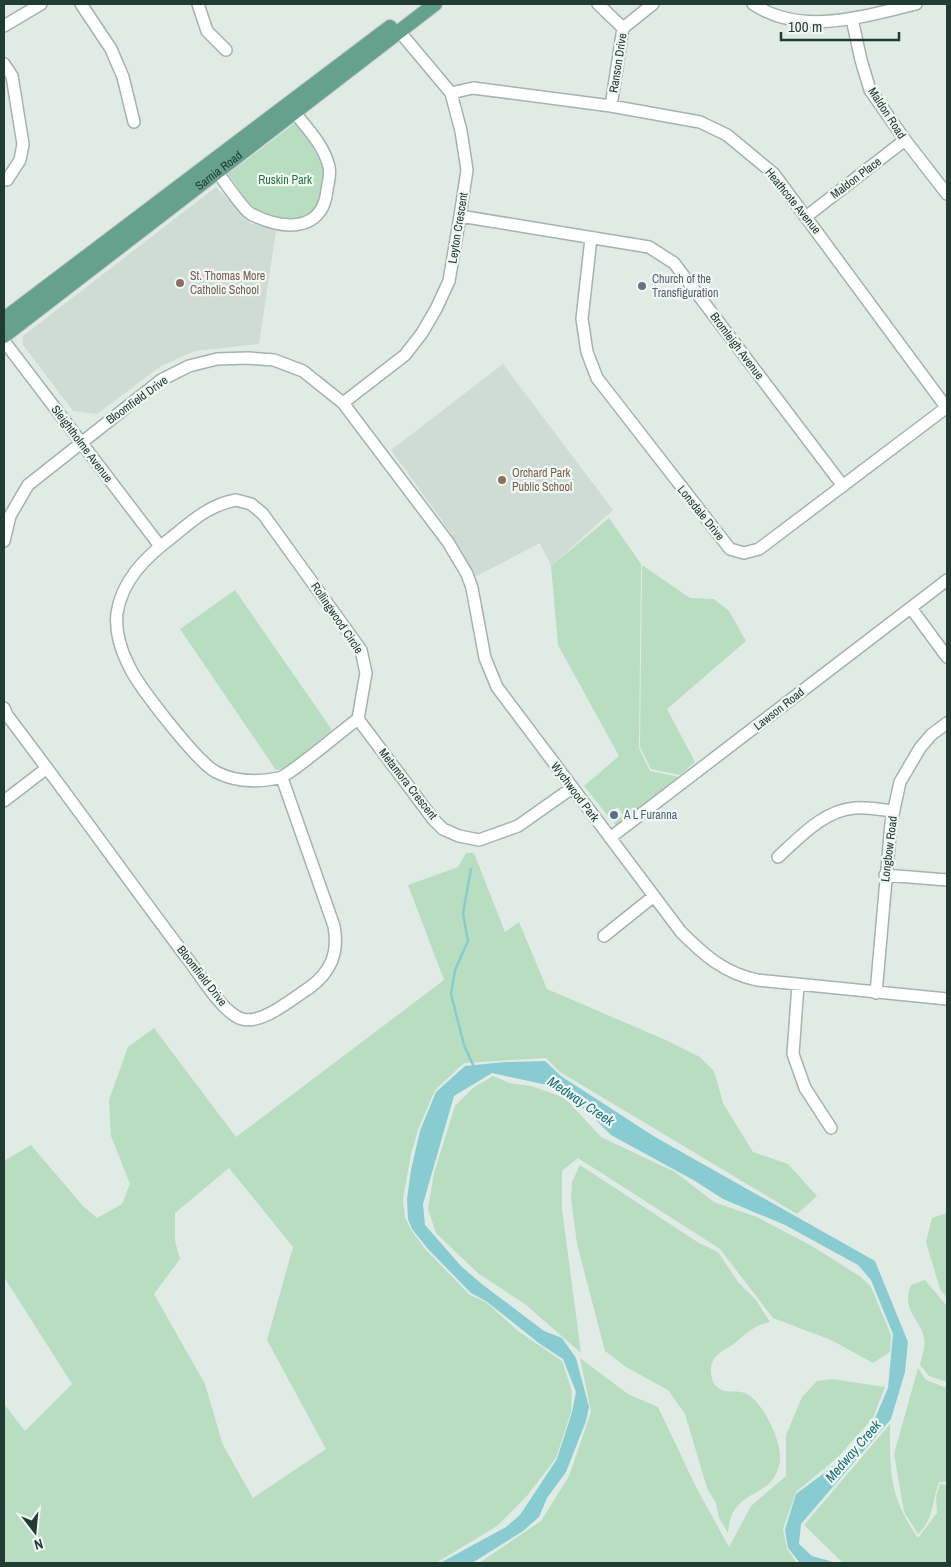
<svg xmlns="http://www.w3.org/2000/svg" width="951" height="1567" font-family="'Archivo Narrow',sans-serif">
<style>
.built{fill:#cfdbd5}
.green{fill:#b9ddc0;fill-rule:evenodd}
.water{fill:#88cbd1}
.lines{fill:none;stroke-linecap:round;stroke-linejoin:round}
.stream{stroke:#88cbd1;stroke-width:2.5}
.minor-casing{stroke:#a4b3ad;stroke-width:14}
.major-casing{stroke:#c1c8c6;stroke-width:16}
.minor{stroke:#fff;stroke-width:11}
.major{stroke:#65a18d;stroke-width:14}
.education-dot{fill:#8d6e63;stroke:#f1f8f4;stroke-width:2}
.worship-dot{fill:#6b7280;stroke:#f1f8f4;stroke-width:2}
.service-dot{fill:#5c6f8a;stroke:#f1f8f4;stroke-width:2}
.labels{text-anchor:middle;stroke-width:4.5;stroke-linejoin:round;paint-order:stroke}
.street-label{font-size:12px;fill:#213c33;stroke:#f1f8f4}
.park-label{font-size:12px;fill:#2b7341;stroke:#f1f8f4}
.education-label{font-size:12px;fill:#785e54;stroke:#f1f8f4;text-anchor:start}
.worship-label{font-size:12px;fill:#5b616d;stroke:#f1f8f4;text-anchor:start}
.service-label{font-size:12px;fill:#4e5e75;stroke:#f1f8f4;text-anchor:start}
.water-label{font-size:14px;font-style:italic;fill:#1b7078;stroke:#f1f8f4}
</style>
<rect width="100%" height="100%" fill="#e1ebe6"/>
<!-- built -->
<path class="built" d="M216,187l34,36 26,8 -17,113 -64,7 -34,15 -64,48 -24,-3 -50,-66v-9z
M503,364l110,146 -62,56 -11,-23 -65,34 -26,-47 -58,-80z"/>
<!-- green -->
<path class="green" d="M295,123c10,9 22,20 27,33 3,8 2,18 1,27 0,8 -2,22 -8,29 -12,16 -44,7 -58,-2 -11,-7 -20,-25 -29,-36z
M609,518l32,46 -2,184 11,23 29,6 -63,49 -2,-3 9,-8 -5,-8 -11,8 -23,-29 35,-30 -61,-111 -7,-79z
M642,565l48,33 24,1 15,12 17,30 -79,68 28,53 -15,13 -29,-6 -11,-22z
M235,590l97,140 -47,38 -9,2 -96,-141z
M466,853h8l31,79 14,-10 28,67 121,52 32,16 14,14 9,32 30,49 35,12 29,32 -20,18 -237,-142 -14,-14 -82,5 -29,27 -17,40 -7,24 -8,45 2,18 6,13 15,20 44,45 16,7 32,29 44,30 10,30 -1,21 -15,46 -30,39 -29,29 -61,37h-432v-159l21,27 47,-47 -68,-107v-116l27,-16 52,61 14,12 25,-14 8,-20 -19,-48 -2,-36 19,-53 26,-19 82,109 208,-157 -36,-95 50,-18zM229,1168l64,79 -26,93 59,109 -73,49 -30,-53 -18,-61 -51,-90 26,-35 -5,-18v-28z
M493,1076l16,7 22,3 34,12 36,39 74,35 39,30 43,15 55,29 49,31 10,10 20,48 -1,17 -17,11 -42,-23 -58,-22 -53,-69 -142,-91 -16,13v38l19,144 -56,-49 -46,-30 -16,-15 -27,-26 -8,-24 6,-36 21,-67 18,-18z
M580,1165l119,78 19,9 20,30 18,18 14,22c-16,3 -23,11 -35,21 -12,9 -25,11 -24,30 1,5 1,9 5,13 8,9 19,3 29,7 18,8 37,48 35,68 -6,41 -49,24 -52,72l-9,-15 -3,-15 -9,-15 -22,-74 -17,-24 -42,-23 -21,-16 -28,-107 -6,-46 1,-16z
M947,1213v85l-7,-9 -14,-47 6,-24z
M925,1280l22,26v76l-18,-6 -9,-11c2,-9 6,-19 4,-28 -5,-20 -23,-26 -13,-52z
M580,1358l48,36 30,13 38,80 33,60 22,-41 35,-30v-41l16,-38 15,-16 15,-2 53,8 -12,31 -36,40 -41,34 -13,37 4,20 10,14h-318l62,-42 28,-45 22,-64z
M918,1368l8,12 21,8v94h-8c-7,18 -5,38 -21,52l-14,-22 -10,-58z
M890,1424c0,51 -1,71 28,114l19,-25 -1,-17 4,-12 7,1v78h-104l-39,-38z"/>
<!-- water -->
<path class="water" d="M545,1061l16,15 94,61 220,124 33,81 -3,30 -14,47 -90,105 -2,20 13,12 25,7h-37l-12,-15 -3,-18 11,-36 43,-32 35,-41 14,-33 5,-54 -22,-54 -13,-15 -73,-40 -62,-26 -28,-18 -84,-46 -25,-25 -39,-25 -55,-12 -38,23 -31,108 2,21 36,41 22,19 61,46 18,7 14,20 13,49 -3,14 -20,51 -19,26 -8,19 -16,14 -51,32h-32l66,-36 14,-12 37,-56 15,-47 4,-20 -13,-33 -23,-15 -54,-43 -15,-8 -43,-44 -16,-20 -4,-10 -1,-20 4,-29 9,-39 16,-39 29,-26 40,-4z"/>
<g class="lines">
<!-- stream -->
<path class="stream" d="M471,869l-8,44 5,28 -13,29 -4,24 13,51 10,22"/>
<defs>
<path id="minor" d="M81,4l30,45 12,28 11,45
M198,4l9,27 19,19
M598,4l25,24
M753,4c49,33 111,12 163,0
M852,19l9,41 9,30 35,50 42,54
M4,26l37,-22
M4,64l8,12 11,68 -3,16 -13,20
M451,93l22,-5 138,18 89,16 27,13 47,39 172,233
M611,106l12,-78 30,-24
M213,166c8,10 29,43 38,48 31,16 72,19 76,-24 1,-7 4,-16 2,-23 -5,-23 -25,-42 -39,-60
M460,216l189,31 25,16 169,223
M807,216l98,-76
M591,238l-9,81 5,33 10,26 133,171 14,4 15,-4 188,-142
M4,341l156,205
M343,403l62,-48 17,-22 14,-24 13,-28 11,-65 7,-46 -6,-39 -10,-38 -52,-62
M236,500l15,4 12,10 98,136 5,23 -8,46c-13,9 -69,57 -79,59 -20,4 -44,4 -63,-6 -19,-10 -79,-87 -88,-108 -8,-16 -13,-33 -11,-51 5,-33 29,-56 54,-75 21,-17 38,-33 65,-38z
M4,541l6,-25 18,-31 133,-105 28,-14 28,-7 31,-1 26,2 29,11 40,32 105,139 19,32 5,14 13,70 12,29 184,245c23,23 43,41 76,48l190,19
M911,608l36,49
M4,708l3,7c61,80 119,162 180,243 12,15 36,56 55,61 20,6 51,-21 67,-31 22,-16 30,-35 25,-62l-52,-148
M358,719l75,100 10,10 16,7 20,4 39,-14 54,-38
M4,801l43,-33
M610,838l337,-258
M778,857c22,-20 46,-47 77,-49 13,-1 26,2 39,3
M885,875l62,5
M604,936l50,-40
M798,985l-5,69 12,34 26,40
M876,993l15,-170 9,-41 20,-34 11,-13 16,-12"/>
<g id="major">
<path d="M4,319l386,-292"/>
<path id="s1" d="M4,336l431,-332"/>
</g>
</defs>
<!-- minor casing -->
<use href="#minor" class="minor-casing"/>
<!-- major casing -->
<use href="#major" class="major-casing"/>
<!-- minor -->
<use href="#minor" class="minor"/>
<!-- major -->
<use href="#major" class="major"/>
</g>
<!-- markers -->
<g class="education-dot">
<circle cx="180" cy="283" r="5"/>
<circle cx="502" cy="480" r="5"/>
</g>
<circle class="worship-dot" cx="642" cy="286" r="5"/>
<circle class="service-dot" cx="614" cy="815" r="5"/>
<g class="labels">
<!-- street labels -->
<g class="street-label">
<text transform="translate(618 63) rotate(-81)" y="4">Ranson Drive</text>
<text transform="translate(887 113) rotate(57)" y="4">Maldon Road</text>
<text dy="4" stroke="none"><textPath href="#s1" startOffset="271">Sarnia Road</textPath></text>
<text transform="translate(856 178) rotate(-37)" y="4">Maldon Place</text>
<text transform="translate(793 201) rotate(51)" y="4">Heathcote Avenue</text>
<text transform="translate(458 228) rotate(-81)" y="4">Leyton Crescent</text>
<text transform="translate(737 346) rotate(53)" y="4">Bromleigh Avenue</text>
<text transform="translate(137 400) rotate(-36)" y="4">Bloomfield Drive</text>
<text transform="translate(82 444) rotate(53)" y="4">Sleightholme Avenue</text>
<text transform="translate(701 513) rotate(51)" y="4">Lonsdale Drive</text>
<text transform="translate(337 618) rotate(56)" y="4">Rollingwood Circle</text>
<text transform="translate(779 709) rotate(-38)" y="4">Lawson Road</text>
<text transform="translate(408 784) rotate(52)" y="4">Metamora Crescent</text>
<text transform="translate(575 792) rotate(53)" y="4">Wychwood Park</text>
<text transform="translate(889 849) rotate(-83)" y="4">Longbow Road</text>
<text transform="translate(202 976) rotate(52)" y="4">Bloomfield Drive</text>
</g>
<!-- park labels -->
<g class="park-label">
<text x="285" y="184">Ruskin Park</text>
</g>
<!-- education labels -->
<g class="education-label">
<text x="190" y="280">St. Thomas More<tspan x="190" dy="14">Catholic School</tspan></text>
<text x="512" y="477">Orchard Park<tspan x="512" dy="14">Public School</tspan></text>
</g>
<!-- worship labels -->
<g class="worship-label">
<text x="652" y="283">Church of the<tspan x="652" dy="14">Transfiguration</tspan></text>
</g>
<!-- service labels -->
<g class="service-label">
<text x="624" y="819">A L Furanna</text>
</g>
<!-- water labels -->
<g class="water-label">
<text transform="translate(581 1101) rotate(34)" y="5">Medway Creek</text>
<text transform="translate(853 1451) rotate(-49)" y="5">Medway Creek</text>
</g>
</g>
<!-- border -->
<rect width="951" height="1567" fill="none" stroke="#213c33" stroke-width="10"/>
<!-- north arrow -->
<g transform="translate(35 1532) rotate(164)" stroke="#f1f8f4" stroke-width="4" paint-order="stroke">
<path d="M0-4L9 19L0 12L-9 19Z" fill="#213c33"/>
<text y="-8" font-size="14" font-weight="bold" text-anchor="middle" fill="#213c33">N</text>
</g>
<!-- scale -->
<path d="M781 32v8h118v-8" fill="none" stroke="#213c33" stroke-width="2.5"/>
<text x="788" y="32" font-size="15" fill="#213c33" stroke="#f1f8f4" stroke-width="4" paint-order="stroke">100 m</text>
</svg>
